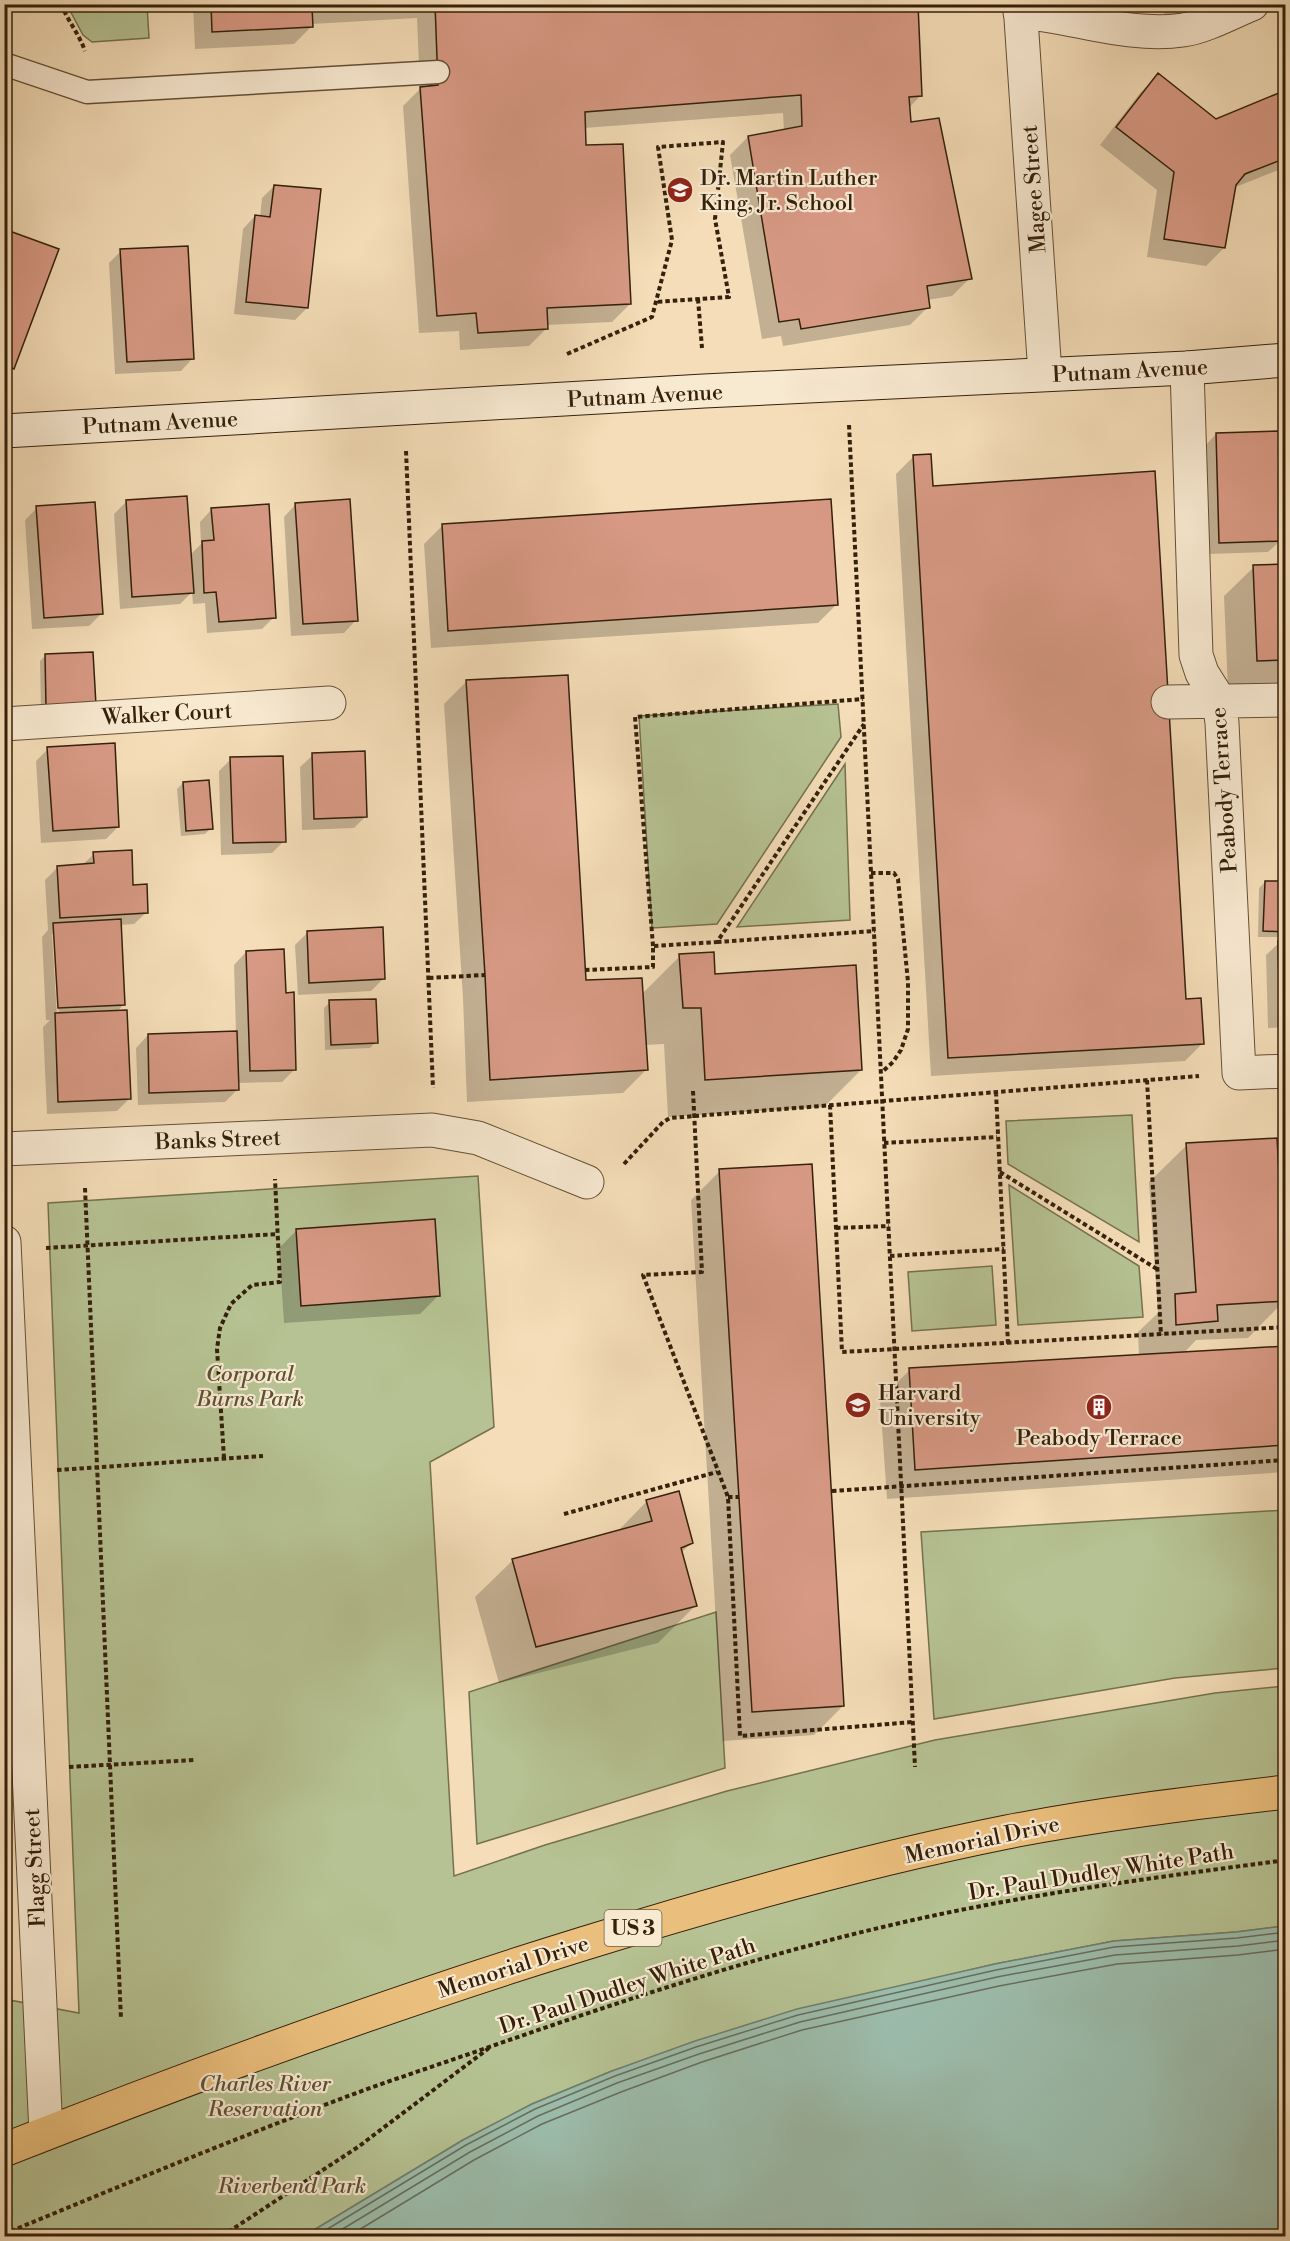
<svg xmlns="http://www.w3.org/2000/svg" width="1290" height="2241" font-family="'Libre Bodoni',serif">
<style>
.green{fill:#b6c293;stroke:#75714f;stroke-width:1.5}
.water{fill:#9cbcab;stroke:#727e6b;stroke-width:1.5}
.shadow{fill:#0003;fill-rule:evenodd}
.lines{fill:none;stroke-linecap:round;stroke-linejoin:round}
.shore{stroke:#686e5b;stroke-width:1.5}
.building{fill:#d79984;stroke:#34200b;stroke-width:1.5}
.service-casing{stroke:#644f36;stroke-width:25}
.pedestrian-casing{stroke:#644f36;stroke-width:35}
.minor-casing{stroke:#644f36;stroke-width:35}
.secondary-casing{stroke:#34200b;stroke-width:35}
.trunk-casing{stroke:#34200b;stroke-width:35}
.path{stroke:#34200b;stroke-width:4;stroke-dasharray:4.5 3;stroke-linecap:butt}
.service{stroke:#f8e9d1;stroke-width:22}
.pedestrian{stroke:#f8e9d1;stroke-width:33}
.minor{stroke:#f8e9d1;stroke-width:33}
.secondary{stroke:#f8e9d1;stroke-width:33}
.trunk{stroke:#eabe7c;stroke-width:33}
.labels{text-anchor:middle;stroke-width:4.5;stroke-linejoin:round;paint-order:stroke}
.shield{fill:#f8e9d1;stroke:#6f5c46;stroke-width:1.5}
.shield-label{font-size:21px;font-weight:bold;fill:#34200b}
.poi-label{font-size:22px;fill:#34200b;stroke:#f8e9d1;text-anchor:start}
.street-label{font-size:22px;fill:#34200b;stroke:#f8e9d1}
.park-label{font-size:22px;font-style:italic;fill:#5b5134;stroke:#f8e9d1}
</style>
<rect width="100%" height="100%" fill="#f4ddb8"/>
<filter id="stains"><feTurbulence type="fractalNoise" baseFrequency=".00333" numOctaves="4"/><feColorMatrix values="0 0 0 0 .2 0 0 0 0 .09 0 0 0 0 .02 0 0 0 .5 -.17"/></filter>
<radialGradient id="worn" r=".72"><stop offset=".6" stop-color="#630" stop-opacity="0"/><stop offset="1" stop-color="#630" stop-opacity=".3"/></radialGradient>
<!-- green -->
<path class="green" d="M67,5h80l2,33 -57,4 -9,-7z
M838,704l3,33 -124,187 -65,4 -13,-212z
M845,764l5,156 -113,7z
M1132,1115l7,127 -131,-78 -2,-43z
M478,1176l16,251 -64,35 24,414 91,-31 182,-54 208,-51 280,-47 70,-7v240l-49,6 -122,9 -119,23 -97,23 -286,84 -80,33 -69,36 -159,96h-299l-1,-237 75,14 -31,-810z
M1009,1185l130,81 4,51 -125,8z
M992,1266l4,59 -84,6 -4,-59z
M1285,1510v158l-110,10 -241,41 -13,-187z
M716,1612l9,156 -248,76 -8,-152z"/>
<!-- water -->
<path class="water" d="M1285,1926v310h-981l159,-96 69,-36 80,-33 83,-30 102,-32 198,-45 119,-23 122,-9z"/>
<!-- shadow -->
<path class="shadow" d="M193,4h723l5,91 -12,13 1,16 60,154 -18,18 -25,4 1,7 -18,18 -127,21 -2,-10 -19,3 -32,-184 18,-18 36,-6 -1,-18 -199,15 1,19 45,157 -18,18 -66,3 1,3 -18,18 -69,4 -1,-19 -40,2 -16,-227 17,-17 -3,-71 -106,6 1,2 -18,18 -99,5z
M1161,4h40l-35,14z
M1158,75l58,45 70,-28v75l-53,21 -9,60 -18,18 -59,-9 10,-67 -57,-45 40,-52z
M274,186l33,122 -12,12 -61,-6 9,-85 12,-13 5,1 2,-19z
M4,230l9,138 -9,8z
M121,251l72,107 -12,13 -66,3 -6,-111z
M1216,434l65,106 -13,12 -60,2 -4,-107z
M914,456l18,32 271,555 -18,18 -254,15 -35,-602z
M126,502l64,53 11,-11 -1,-22 12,-13 62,108 -12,12 -55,4 -2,-30 -12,1 -1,-12 -12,12 -60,5 -6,-95z
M296,504l60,116 -12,13 -53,3 -7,-119z
M37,508l64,106 -12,12 -57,3 -7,-109z
M442,526l394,79 -18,18 -387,25 -7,-104z
M1286,566v122l-58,2 -4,-94 30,-29z
M46,655l42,56 -47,1 -1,-51z
M467,681l117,301 58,12 38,-38 181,114 -37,37 -156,10 -4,-73 -19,1 1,25 -23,23 -156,9 -4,-104 -19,-294z
M48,749l70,78 -12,12 -65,4 -5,-82z
M313,755l53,61 -12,12 -52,2 -2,-63z
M231,759l53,82 -12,12 -51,2 -2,-84z
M183,783l28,45 -6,6 -24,2 -4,-47z
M94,854l38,33 15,25 -13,12 -14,1 4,79 -7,8 13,86 -13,13 -70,3 -4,-87 7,-7h-4l-4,-83 6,-7 -3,-50 12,-12 24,-2zM52,934h3l4,82h-2z
M1265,882l21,1v54h-28l1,-49z
M307,933l77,45 -13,13 -73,4 -3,-50z
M1286,942v85l-18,1 -2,-73 13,-12z
M246,952l38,43 11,74 -13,13 -45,1 1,6 -13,13 -87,3 -2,-57 12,-13 88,-3 -2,-67z
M330,1002l46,40 -6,6 -45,2 -1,-42z
M1187,1145l98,155 -37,38 -52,2 -13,14 103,-6v124l-399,27 -7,-100 30,-29 229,-14 -1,-24 20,-19 -9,-131z
M720,1171l123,535 -29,29 -91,6 -32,-541z
M297,1230l141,66 -18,18 -136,9 -5,-75z
M647,1501l44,42 -10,10 14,53 -37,37 -159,40 -24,-86 38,-37 104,-28z"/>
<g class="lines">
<!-- shore -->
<path class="shore" d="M316,2236l150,-91 69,-36 80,-33 81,-29 102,-32 198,-45 118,-23 123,-9 49,-6
M331,2236l139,-84 68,-36 79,-33 82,-29 101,-32 197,-45 118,-22 123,-9 48,-6
M349,2236l125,-76 68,-36 79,-32 81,-30 100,-32 197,-44 118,-22 121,-9 48,-6"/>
</g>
<!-- building -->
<path class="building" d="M211,4h152l-51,3 1,20 -101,5z
M435,4h483l4,92 -13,1 2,25 28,-4 33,161 -45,7 3,22 -129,21 -2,-10 -20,3 -31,-186 54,-10 -1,-31 -216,17 1,33 37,-1 8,160 -84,4 1,21 -70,4 -2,-20 -39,3 -17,-229 18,-2z
M1158,73l58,46 70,-29v68l-41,16 -9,11 -11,63 -61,-9 10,-67 -58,-45z
M274,185l47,4 -13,119 -62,-6 9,-87 15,2z
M4,229l55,20 -45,120 -10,-4z
M188,246l6,113 -67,3 -7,-113z
M1279,431l3,110 -63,2 -3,-110z
M931,454l2,32 222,-15 31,528 15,-1 3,46 -256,14 -35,-603z
M187,496l7,97 -62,4 -6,-97z
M350,499l8,122 -55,3 -8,-121z
M831,499l7,106 -390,26 -6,-107z
M95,502l8,112 -59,4 -8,-112z
M269,504l7,114 -57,4 -3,-30 -12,1 -2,-52 12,-1 -3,-32z
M1286,564v96l-29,1 -4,-96z
M93,652l3,53 -50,2 -1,-53z
M568,675l18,305 56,-2 6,92 -158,10 -5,-105 -19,-295z
M115,743l4,84 -66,4 -6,-84z
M365,751l2,66 -53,2 -2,-66z
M283,756l3,86 -53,1 -3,-86z
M209,780l4,49 -27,2 -3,-49z
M132,850l1,35 14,-1 1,29 -88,5 -3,-52 37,-3 -1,-11z
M1265,881h21v51l-23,-1z
M121,919l4,86 -67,3 -5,-85z
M383,927l2,52 -76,4 -2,-52z
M1278,941h8v75h-6z
M284,949l2,44 8,-1 2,78 -46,1 -4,-120z
M714,952l1,22 141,-9 6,105 -157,10 -4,-72h-18l-4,-54z
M376,999l2,44 -47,2 -2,-45z
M127,1010l4,89 -73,3 -3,-89z
M237,1031l2,59 -90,3 -1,-59z
M1277,1138l9,163 -69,4 1,16 -42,4 -1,-31 21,-2 -10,-149z
M812,1164l32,542 -92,6 -33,-543z
M435,1219l5,77 -139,10 -5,-77z
M1286,1346v99l-371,25 -6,-102z
M679,1491l14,52 -12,5 16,58 -161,41 -24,-88 140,-38 -6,-21z"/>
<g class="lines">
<defs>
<path id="service" d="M4,64l83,28 351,-20"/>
<path id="pedestrian" d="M1020,12c54,4 109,26 163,18 22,-3 49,-18 69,-26"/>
<path id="minor" d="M1020,4l25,370
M1187,368l9,287 6,18 17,27 3,23 17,350 47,-2
M1168,702l118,-2
M4,724l325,-21
M4,1149l428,-19 46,8 109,44
M4,1242l42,891"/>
<path id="secondary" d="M4,431l700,-40 483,-23 99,-8"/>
<path id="trunk" d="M4,2150c190,-75 381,-145 575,-205 141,-44 283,-84 428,-113 92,-18 185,-29 279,-40"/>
</defs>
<!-- service casing -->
<use href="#service" class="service-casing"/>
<!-- pedestrian casing -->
<use href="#pedestrian" class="pedestrian-casing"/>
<!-- minor casing -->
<use href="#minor" class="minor-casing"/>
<!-- secondary casing -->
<use href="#secondary" class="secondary-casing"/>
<!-- trunk casing -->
<use href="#trunk" class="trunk-casing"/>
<!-- path -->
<path class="path" d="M61,4c7,17 18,30 24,47
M698,299l4,49
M567,354l85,-37 20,-77 -14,-93 65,-5 -8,77 14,78 -73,5
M849,425l66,1342
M406,451l27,637
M871,873h23l4,6 10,103v47l-7,21 -8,12 -11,10
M717,942l158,-11
M653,946l-18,-229 228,-18
M585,970l68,-3v-21l64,-4 147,-218
M429,978l56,-3
M1147,1080l14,255
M693,1091l9,181 -59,3 85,222 12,239 173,-14
M996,1092l12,252
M830,1105l12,247 444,-25
M884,1143l113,-6
M624,1164l39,-42 7,-4 529,-42
M1000,1172l157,97
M85,1188l36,831
M836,1228l53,-2
M46,1248l232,-14
M890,1256l114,-7
M224,1458l-7,-109 3,-21 11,-24 21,-19 28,-3 -5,-103
M57,1470l206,-14
M832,1491l454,-31
M728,1497h11
M564,1514l153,-42
M69,1767l125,-7
M4,2234c104,-43 208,-86 313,-126 58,-23 118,-42 178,-63 129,-45 259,-88 392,-119 131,-31 265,-48 399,-66
M222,2236l136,-89 131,-99"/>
<!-- service -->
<use href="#service" class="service"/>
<!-- pedestrian -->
<use href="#pedestrian" class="pedestrian"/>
<!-- minor -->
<use href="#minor" class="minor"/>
<!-- secondary -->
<use href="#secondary" class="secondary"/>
<!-- trunk -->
<use href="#trunk" class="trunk"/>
</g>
<!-- icons -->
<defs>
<symbol id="school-disc" viewBox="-11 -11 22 22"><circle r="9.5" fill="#8f2418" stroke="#f8e9d1"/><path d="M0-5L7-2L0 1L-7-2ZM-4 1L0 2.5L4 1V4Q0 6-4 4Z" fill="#fff"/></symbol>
<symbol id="university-disc" viewBox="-11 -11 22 22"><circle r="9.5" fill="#8f2418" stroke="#f8e9d1"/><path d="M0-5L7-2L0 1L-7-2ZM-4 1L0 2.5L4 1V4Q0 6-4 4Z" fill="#fff"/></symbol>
<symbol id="building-disc" viewBox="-11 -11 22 22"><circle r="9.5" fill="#8f2418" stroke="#f8e9d1"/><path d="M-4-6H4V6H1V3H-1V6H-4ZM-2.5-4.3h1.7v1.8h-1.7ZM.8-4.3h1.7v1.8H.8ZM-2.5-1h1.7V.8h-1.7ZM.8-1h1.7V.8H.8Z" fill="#fff"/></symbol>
</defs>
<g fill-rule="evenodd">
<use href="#school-disc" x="665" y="175" width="30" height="30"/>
<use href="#university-disc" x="843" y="1390" width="30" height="30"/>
<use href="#building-disc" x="1084" y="1392" width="30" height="30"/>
</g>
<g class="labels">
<!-- shield labels -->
<rect class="shield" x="604.5" y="1910" width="57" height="36" rx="4.5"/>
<g class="shield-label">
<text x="633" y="1935">US 3</text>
</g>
<!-- poi labels -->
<g class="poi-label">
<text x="700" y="185">Dr. Martin Luther<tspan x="700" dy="25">King, Jr. School</tspan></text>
<text x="878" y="1400">Harvard<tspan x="878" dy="25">University</tspan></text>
<text x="1099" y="1445" text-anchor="middle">Peabody Terrace</text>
</g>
<!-- street labels -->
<g class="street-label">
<text transform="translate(1033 189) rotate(-94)" y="8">Magee Street</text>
<text transform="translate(1130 370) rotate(-3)" y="8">Putnam Avenue</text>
<text transform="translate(645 395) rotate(-3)" y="8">Putnam Avenue</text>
<text transform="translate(160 422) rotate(-3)" y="8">Putnam Avenue</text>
<text transform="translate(167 713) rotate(-3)" y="8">Walker Court</text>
<text transform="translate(1223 790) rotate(-94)" y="8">Peabody Terrace</text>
<text transform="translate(218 1139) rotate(-2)" y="8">Banks Street</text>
<text transform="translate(982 1839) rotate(-12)" y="8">Memorial Drive</text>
<text transform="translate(34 1868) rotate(-93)" y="8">Flagg Street</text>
<text transform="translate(1101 1871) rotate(-9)" y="8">Dr. Paul Dudley White Path</text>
<text transform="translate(513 1966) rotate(-18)" y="8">Memorial Drive</text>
<text transform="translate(627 1985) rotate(-18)" y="8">Dr. Paul Dudley White Path</text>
</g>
<!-- park labels -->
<g class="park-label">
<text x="250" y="1381">Corporal<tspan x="250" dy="25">Burns Park</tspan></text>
<text x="265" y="2091">Charles River<tspan x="265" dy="25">Reservation</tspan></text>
<text x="292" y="2193">Riverbend Park</text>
</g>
</g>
<!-- margin -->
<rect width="1290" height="2241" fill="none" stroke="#f4ddb8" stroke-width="24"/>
<rect x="6" y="6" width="1278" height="2229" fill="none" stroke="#34200b" stroke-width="3"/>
<rect x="12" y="12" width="1266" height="2217" fill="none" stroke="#34200b" stroke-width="1.5"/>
<rect width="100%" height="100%" filter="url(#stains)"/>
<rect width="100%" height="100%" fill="url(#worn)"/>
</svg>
